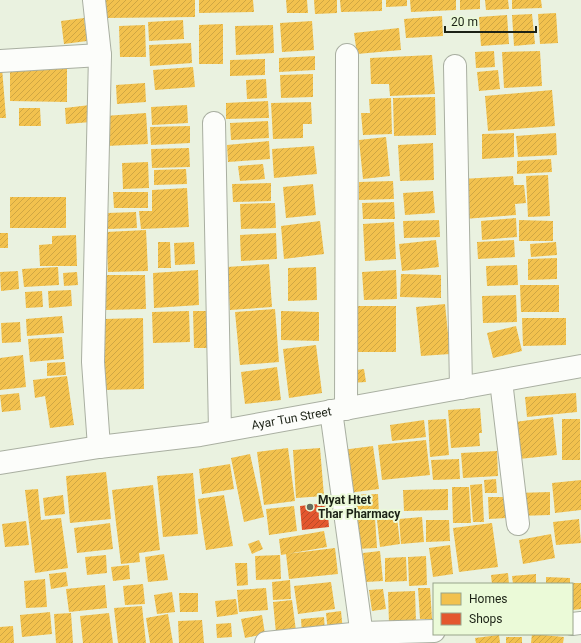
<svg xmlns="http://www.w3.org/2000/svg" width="581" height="643" font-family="Roboto,sans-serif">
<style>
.homes{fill:url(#homes-hatch)}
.shops{fill:url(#shops-hatch)}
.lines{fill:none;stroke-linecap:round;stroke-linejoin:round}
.street-casing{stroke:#a9afa1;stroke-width:24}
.street{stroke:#fcfdfa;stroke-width:22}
.poi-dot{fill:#646b5d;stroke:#ebfad8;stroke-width:1.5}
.labels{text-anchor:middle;stroke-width:4;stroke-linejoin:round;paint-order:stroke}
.street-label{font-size:12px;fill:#1c2216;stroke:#ebfad8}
.poi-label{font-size:12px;font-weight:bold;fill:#1c2216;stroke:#ebfad8;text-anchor:start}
</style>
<defs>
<pattern id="homes-hatch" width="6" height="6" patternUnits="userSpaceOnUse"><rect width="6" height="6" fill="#f2c14e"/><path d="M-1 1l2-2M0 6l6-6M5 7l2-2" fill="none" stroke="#cfa643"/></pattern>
<pattern id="shops-hatch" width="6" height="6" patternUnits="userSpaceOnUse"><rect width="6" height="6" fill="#e4572e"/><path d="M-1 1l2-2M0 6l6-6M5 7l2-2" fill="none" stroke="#b84826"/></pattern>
</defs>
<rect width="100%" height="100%" fill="#eaf2e0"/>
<!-- homes -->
<path class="homes" d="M105,0h90v17l-90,1z
M199,0h54l1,12 -55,1z
M286,0h21l1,13h-21z
M314,0h23v13l-22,1z
M340,0h42v11l-41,1z
M386,0h21v6l-21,1z
M410,0h46v10l-45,2z
M460,0h20v9l-20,1z
M485,0h23l1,9 -23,1z
M512,0h29l1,8 -30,1z
M556,13l2,30 -18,1 -2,-30z
M532,14l3,30 -21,2 -2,-31z
M507,15l2,29 -28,2 -2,-29z
M442,16l1,20 -37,2 -2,-19z
M84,18l3,23 -23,3 -3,-23z
M183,20l1,19 -35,2 -1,-19z
M312,21l2,29 -32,2 -2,-29z
M223,24v40h-24v-39z
M145,25l1,32h-26l-1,-31z
M273,25l1,28 -38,2 -1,-29z
M399,28l2,22 -44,4 -3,-21z
M191,43l1,20 -42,3 -1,-21z
M494,51l1,16 -19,1 -1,-16z
M540,51l2,35 -38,2 -2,-36z
M432,55l3,39 -45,2 -1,-12h-18l-1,-26z
M315,56v14l-36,2v-14z
M265,59v16l-35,1v-16z
M10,65l57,1v36l-57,-1z
M193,67l2,20 -40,3 -2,-20z
M2,68l4,50h-6v-49z
M498,70l2,19 -21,2 -2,-19z
M313,74v23l-32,1 -1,-23z
M266,79l1,19 -20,1 -1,-19z
M145,83l1,19 -29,2 -1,-19z
M552,90l3,36 -67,5 -3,-35z
M435,97l1,38 -42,1 -1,-38z
M391,98l1,36 -29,1 -2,-22h9l-1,-14z
M268,101l1,17 -43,1v-16z
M311,102l1,22h-9v14l-30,1 -2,-36z
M90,105l1,17 -25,2 -1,-16z
M187,105l1,18 -36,2 -1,-18z
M19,108h21l1,18h-22z
M146,113l2,31 -41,2 -2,-30z
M268,121l1,17 -38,2 -1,-17z
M190,126v17l-39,2 -1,-18z
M514,133v24l-32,2v-25z
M556,133l1,22 -39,2 -2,-21z
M386,137l4,39 -27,3 -4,-39z
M269,141l1,18 -42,3 -1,-17z
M433,143l1,37 -34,1 -2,-36z
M314,146l3,28 -43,4 -2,-29z
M189,148l1,19 -38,1 -1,-19z
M551,159l1,13 -35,2v-13z
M148,162l1,26 -26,1 -1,-26z
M263,164l2,15 -25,2 -2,-15z
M186,169l1,15 -33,1v-15z
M548,175l2,41 -22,1 -2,-41z
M513,176l1,9h10l2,18 -11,1 1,11 -52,4 -2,-40z
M393,181l1,18 -35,1v-18z
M271,183v18l-38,1 -1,-18z
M313,184l3,31 -30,3 -3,-31z
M187,188l2,39 -48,2 -2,-18h13v-21z
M433,191l2,22 -30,2 -2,-22z
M113,192h35v16h-34z
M10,197h56v31h-56z
M394,202l1,17h-32l-1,-16z
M275,203l1,25 -35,1 -1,-25z
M136,212l1,16 -29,1 -1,-16z
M516,218l1,19 -35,3 -1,-19z
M439,220l1,17 -36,1 -1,-17z
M519,220l34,1v20h-34z
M320,221l4,33 -40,5 -3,-33z
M394,222l2,37 -31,2 -2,-37z
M146,230l2,41 -40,1 -2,-40z
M0,233h8v15h-8z
M276,233l1,26 -36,2 -1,-26z
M76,235l1,31h-37l-1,-21 13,-1v-8z
M436,240l3,27 -37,4 -3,-27z
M514,240l1,17 -37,2 -1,-17z
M158,242h12l1,26h-13z
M194,242l1,22 -20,1 -1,-22z
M556,242l1,13 -26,2 -1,-13z
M557,258v21l-29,1v-21z
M269,264l3,43 -42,3 -3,-43z
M517,265l1,20 -31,1 -1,-20z
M58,267l1,18 -35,2 -2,-18z
M316,267l1,33 -29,1v-33z
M198,270l1,35 -45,3 -1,-35z
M396,270l1,29 -33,1 -2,-28z
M18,271l1,18 -18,2 -1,-19z
M77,272l1,13 -14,1 -1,-13z
M401,274l40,1v23l-41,-1z
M105,275h40l1,34 -40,1z
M520,285h39v27h-38z
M71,290l1,16 -23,2 -1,-17z
M42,291l1,16 -17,1 -1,-16z
M516,295l1,27 -34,1 -1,-27z
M445,304l5,50 -29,2 -5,-49z
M355,306h41v46h-41z
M275,309l4,53 -39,3 -5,-53z
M189,311l1,31 -37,1 -1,-31z
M193,311h14l1,37h-14z
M281,311l38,1v29l-38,-1z
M62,316l2,17 -37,3 -1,-17z
M143,318l1,71 -40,1 -1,-71z
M522,318h44v27l-43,1z
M20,322l1,20 -19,1 -1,-20z
M516,326l6,25 -29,7 -6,-25z
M62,337l2,22 -34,3 -2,-23z
M316,345l6,48 -33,5 -6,-49z
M23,355l3,32 -26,3v-32z
M65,362l1,13 -19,1v-13z
M277,367l4,33 -36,4 -4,-32z
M364,369l2,13 -16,1 -1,-12z
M67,376l7,49 -24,3 -5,-32 -10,2 -2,-18z
M19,393l2,17 -19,2 -2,-17z
M576,393l1,19 -50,5 -2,-20z
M480,408l2,25h-3l1,13 -29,2 -3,-38z
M553,417l4,38 -38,4 -4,-37z
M446,419l3,36 -19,2 -2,-37z
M562,419h18v41h-18z
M424,420l2,17 -34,4 -2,-16z
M426,440l4,35 -48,5 -4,-35z
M373,446l6,43 -31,4 -6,-43z
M288,448l7,53 -31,4 -7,-53z
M320,448l4,48 -28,2 -3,-48z
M497,451l1,25 -35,2 -2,-25z
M250,454l14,63 -20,5 -13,-64z
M459,459l1,20 -27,1 -2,-20z
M230,464l4,25 -32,5 -3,-25z
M106,472l5,47 -41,4 -4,-47z
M193,473l5,61 -35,3 -6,-61z
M496,479l1,14h-12l-1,-13z
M581,480v30l-26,3 -3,-30z
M482,484l2,38h-11l-3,-37z
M153,485l7,65 -21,3 1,9 -19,2 -9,-74z
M452,487h17l2,36h-18z
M38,489l3,31 20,-2 7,50 -33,5 -10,-83z
M448,489v21l-44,1 -1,-21z
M550,492v23l-32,1 -1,-23z
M378,494l1,20 -30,2 -1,-21z
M63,495l2,19 -20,2 -2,-18z
M224,495l9,51 -27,4 -8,-51z
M488,497h17l1,21 -17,1z
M294,506l3,25 -28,4 -3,-26z
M397,517l3,27 -20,3 -3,-27z
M422,517l2,25 -23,2 -2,-25z
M375,518l2,30 -22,1 -1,-30z
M579,519l2,24 -25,2 -3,-23z
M426,520h23l1,21 -24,1z
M26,521l3,24 -24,2 -3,-23z
M110,523l3,26 -36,4 -3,-25z
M492,523l6,44 -39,5 -6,-44z
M324,531l3,16 -46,8 -2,-16z
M551,534l4,24 -32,6 -4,-24z
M259,540l4,9 -11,5 -4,-10z
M450,545l3,29 -20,3 -4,-29z
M335,548l3,26 -49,5 -3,-25z
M380,551l3,30 -17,1 -3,-29z
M164,554l4,26 -20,2 -3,-25z
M106,555l1,18 -20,2 -2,-18z
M280,555l1,24 -25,1 -1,-24z
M426,556l1,29 -18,1 -1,-29z
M406,557l1,24 -22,1v-24z
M235,563h12l1,22 -11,1z
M129,565l1,14 -17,2 -2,-14z
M66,572l2,14 -17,3 -2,-15z
M508,573l1,11h-17l-1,-9z
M536,574v10h-23l-1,-8z
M546,577l24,1v6h-24z
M45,579l2,28 -21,1 -2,-27z
M290,580l1,19 -18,1 -1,-18z
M331,582l4,27 -37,5 -4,-28z
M572,583h9v26l-8,1z
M143,584l2,20 -20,1 -2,-19z
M105,585l2,23 -38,4 -3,-23z
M266,588l2,22 -29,2 -2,-22z
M418,588h12l2,31h-12z
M383,589l3,20 -14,2 -3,-21z
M415,591l1,31 -27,1 -1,-31z
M172,592l3,20 -18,2 -3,-19z
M179,593h19v19h-18z
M236,599l2,15 -21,3 -2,-16z
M292,600l4,31 -20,2 -3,-31z
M142,606l4,37h-28l-4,-35z
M341,611l2,20 -15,2 -2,-20z
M50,612l2,22 -30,3 -2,-22z
M71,613l2,30h-17l-2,-29z
M109,613l4,30h-30l-3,-27z
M168,614l5,29h-23l-4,-25z
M262,615l3,19 -20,4 -4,-19z
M324,617l1,15 -23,2 -1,-15z
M202,620l2,23h-25l-1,-22z
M231,623l1,14 -15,1 -1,-14z
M13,626l1,17h-14v-16z
M532,634l32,3 -1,6h-32z
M499,635l1,8h-24l-1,-5z
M506,637h16v6h-16z"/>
<!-- shops -->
<path class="shops" d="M327,503l2,24 -27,3 -2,-24z"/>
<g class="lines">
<defs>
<g id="street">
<path d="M94,0l6,55 -7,307 6,85"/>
<path d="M0,61l100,-6"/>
<path d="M455,66l6,322"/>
<path d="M214,123l6,308"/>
<path d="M501,381l17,143"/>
<path d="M346,409l1,-354"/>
<path d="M331,411l32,232"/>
<path id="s1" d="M0,463l99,-16 101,-12 381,-69"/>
<path d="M572,624l9,-1"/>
<path d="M266,643l96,-10 72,-2"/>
</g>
</defs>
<!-- street casing -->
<use href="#street" class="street-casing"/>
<!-- street -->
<use href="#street" class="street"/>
</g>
<!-- markers -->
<circle class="poi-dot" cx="310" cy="507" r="4"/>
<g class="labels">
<!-- street labels -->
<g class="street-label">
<text dy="4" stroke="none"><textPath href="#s1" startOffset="295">Ayar Tun Street</textPath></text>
</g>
<!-- poi labels -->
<g class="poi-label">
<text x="318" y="504">Myat Htet<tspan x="318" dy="14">Thar Pharmacy</tspan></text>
</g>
</g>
<!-- legend -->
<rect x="433" y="583" width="140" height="52" fill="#ebfad8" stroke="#98a48a"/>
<rect x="441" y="593" width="20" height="12" fill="#f2c14e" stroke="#98a48a"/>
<text x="469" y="603" font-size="12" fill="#1c2216">Homes</text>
<rect x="441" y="613" width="20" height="12" fill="#e4572e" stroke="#98a48a"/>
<text x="469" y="623" font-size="12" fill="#1c2216">Shops</text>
<!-- scale -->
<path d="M445 26v6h91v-6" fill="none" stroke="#1c2216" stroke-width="2"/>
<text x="451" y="26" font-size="12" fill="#1c2216" stroke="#ebfad8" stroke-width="3" paint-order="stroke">20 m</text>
</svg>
